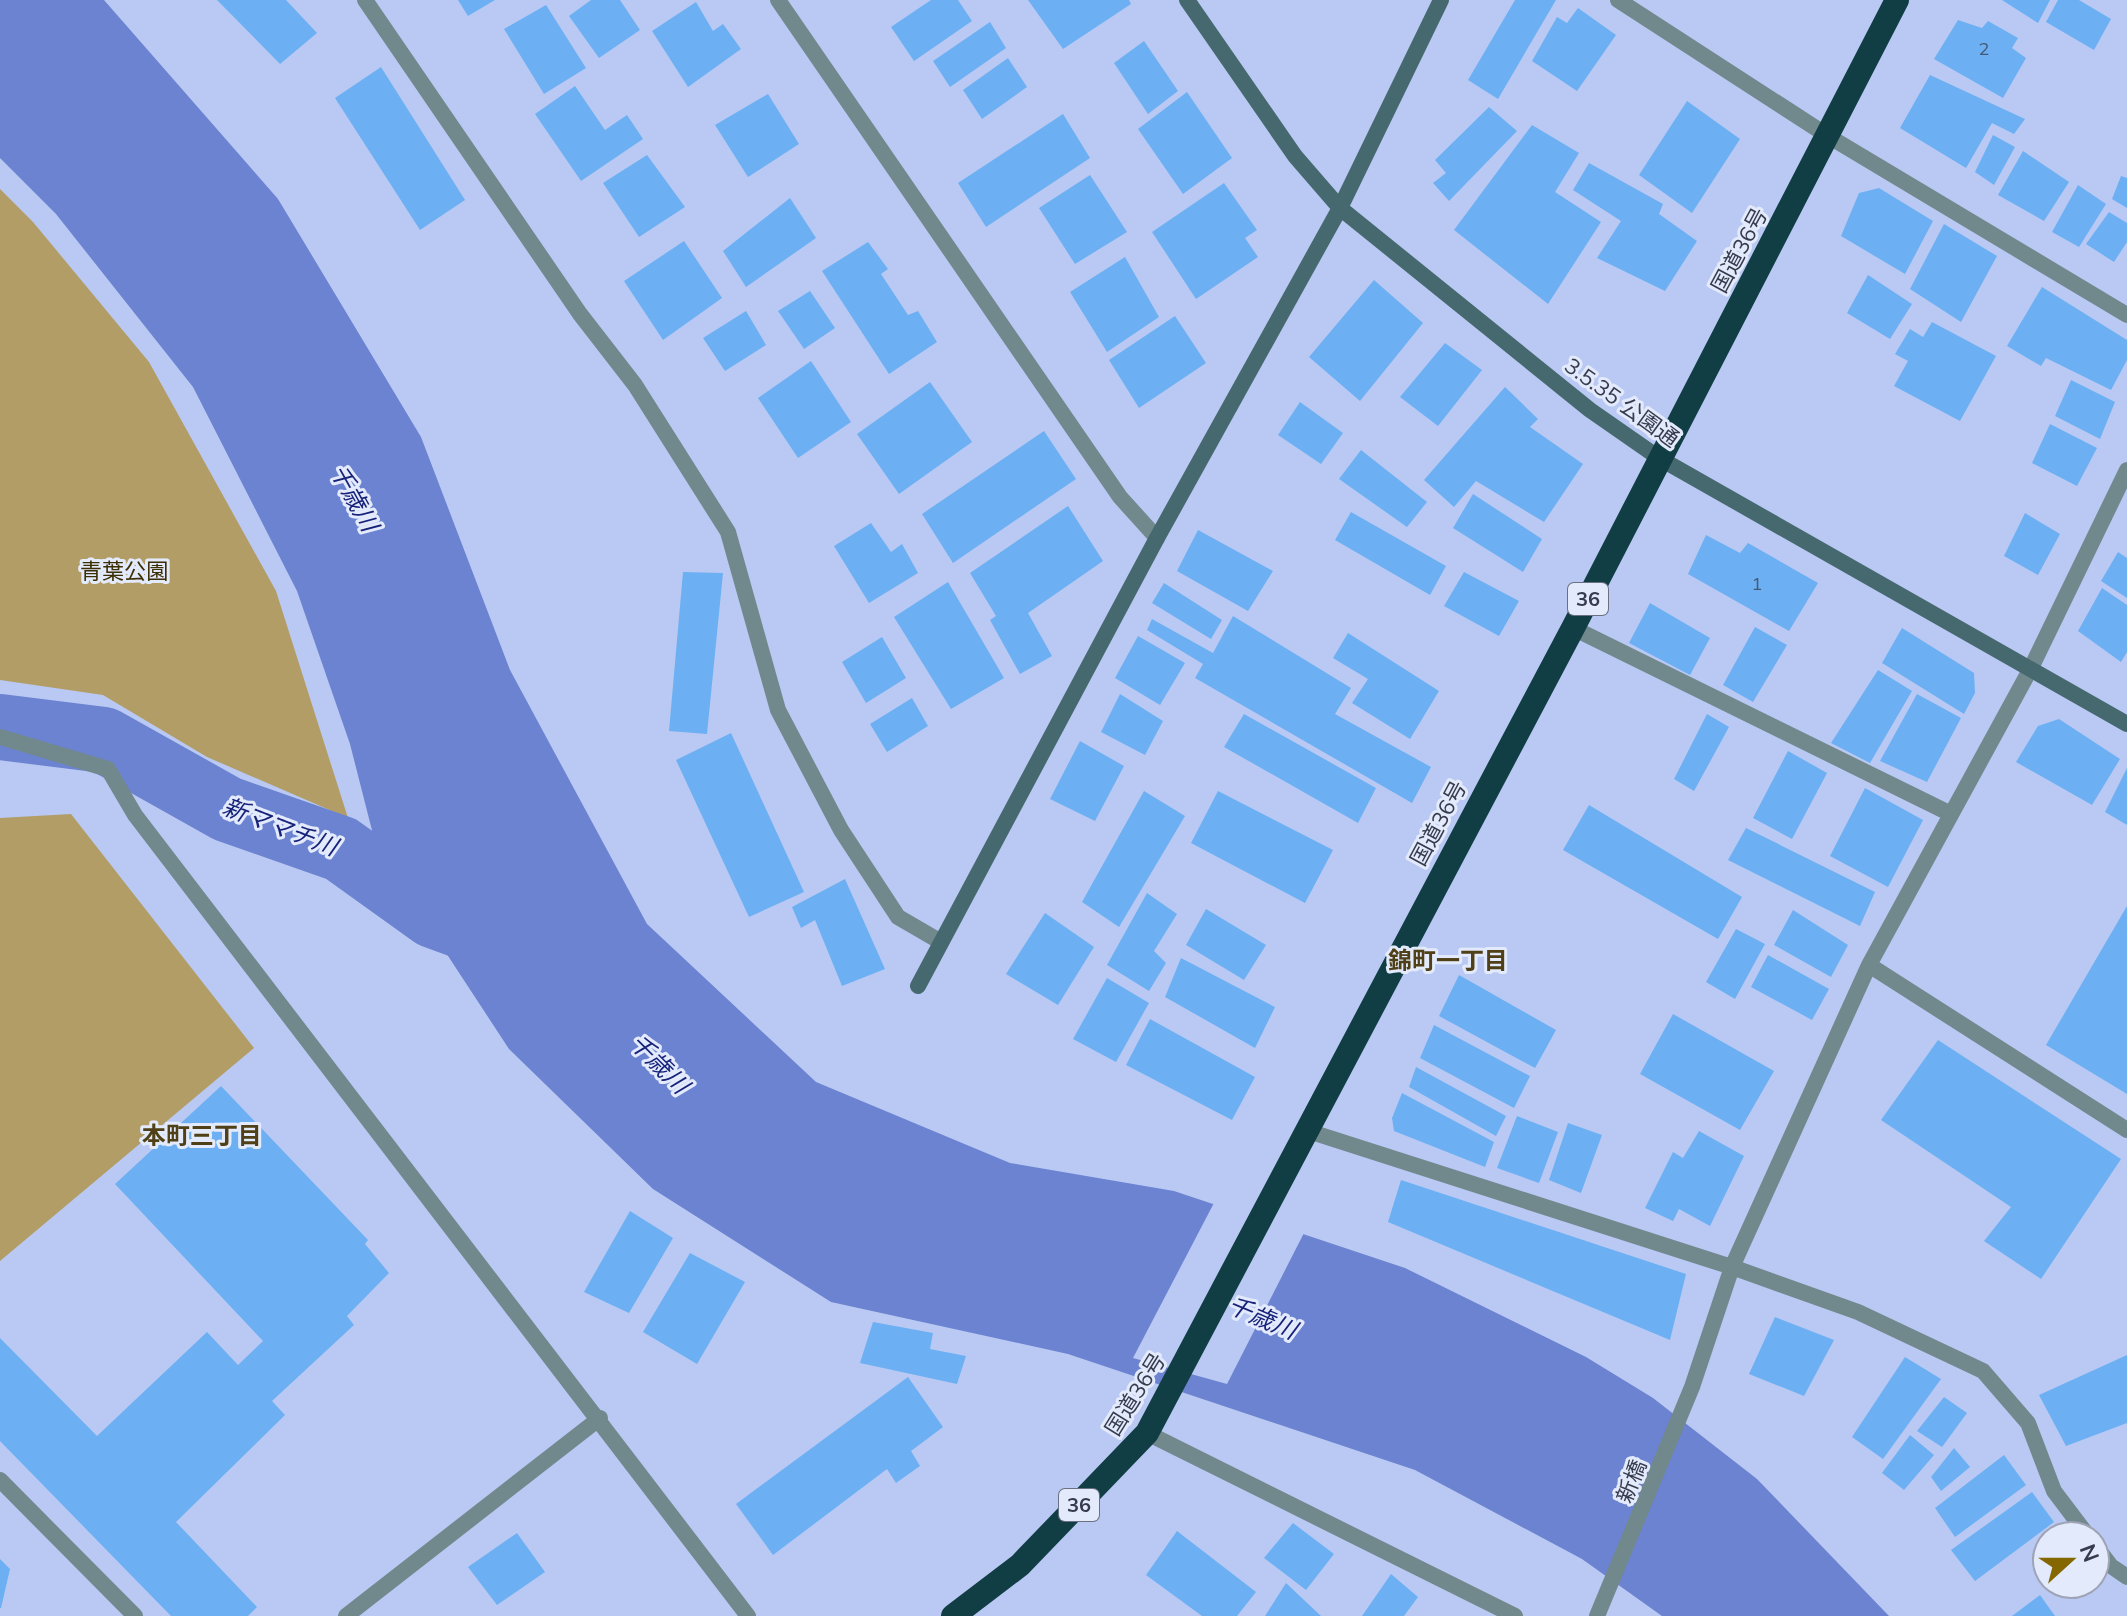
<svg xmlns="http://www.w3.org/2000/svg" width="2127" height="1616" font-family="Mulish,'Noto Sans JP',sans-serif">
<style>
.green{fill:#b29d66}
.water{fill:#6b83d0}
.pier{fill:#b9c9f3}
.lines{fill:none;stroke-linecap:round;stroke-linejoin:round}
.river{stroke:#6b83d0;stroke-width:66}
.building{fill:#6cb0f3}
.street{stroke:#71898d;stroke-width:16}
.secondary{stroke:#46696f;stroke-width:16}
.highway{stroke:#113e45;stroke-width:24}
.labels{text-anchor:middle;stroke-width:6;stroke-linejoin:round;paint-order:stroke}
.number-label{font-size:18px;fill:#445976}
.shield{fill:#e3eafb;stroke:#6a7081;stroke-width:2}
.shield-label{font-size:20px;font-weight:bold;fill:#363c4d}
.street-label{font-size:22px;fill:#363c4d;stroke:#e3eafb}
.park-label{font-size:22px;fill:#3d2f04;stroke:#e3eafb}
.water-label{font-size:24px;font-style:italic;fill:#17227b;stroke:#e3eafb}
.neighbourhood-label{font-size:24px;font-weight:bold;fill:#4f4018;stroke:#e3eafb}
</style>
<rect width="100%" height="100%" fill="#b9c9f3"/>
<!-- green -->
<path class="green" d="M0,189l33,33 116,140 127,229 72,227 -141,-61 -104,-62 -103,-15z
M71,814l183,234 -254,213v-443z"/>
<!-- water -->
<path class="water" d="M0,0h104l174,199 143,238 89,233 137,254 169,158 194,81 164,28 231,77 181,89 67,41 104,81 132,137h-227l-80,-57 -167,-89 -347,-116 -237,-52 -178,-113 -144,-140 -133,-203 -26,-102 -53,-153 -104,-204 -137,-173 -56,-56z"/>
<!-- pier -->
<path class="pier" d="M1215,1201l90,30 -78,153 -94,-26z"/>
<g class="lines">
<!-- river -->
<path class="river" d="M0,727l104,13 123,69 114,40 92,66 60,22"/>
</g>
<!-- building -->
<path class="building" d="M217,0h69l31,33 -37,31z
M458,0h37l-27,16z
M591,0h29l20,30 -41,28 -30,-42z
M931,0h27l14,21 -58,40 -23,-34z
M1028,0h101l2,4 -68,45z
M1515,0h41l-58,99 -30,-19z
M2002,0h48l-12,23z
M2058,0h21l32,19 -17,31 -48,-28z
M696,2l17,29 10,-7 18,25 -53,38 -36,-56z
M546,5l40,63 -42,26 -40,-65z
M1578,8l38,27 -39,56 -45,-30 25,-44 10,6z
M1958,20l24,8 6,-7 30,17 -6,10 14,10 -23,40 -69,-39z
M990,22l16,26 -56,39 -17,-26z
M1144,41l34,50 -30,23 -34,-51z
M1008,58l19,29 -45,32 -19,-29z
M381,67l84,133 -45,30 -85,-132z
M1930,75l95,44 -11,15 -22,-11 -26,45 -66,-40z
M575,86l30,44 22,-15 16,24 -62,42 -46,-67z
M1187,92l45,66 -49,36 -45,-65z
M768,94l31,50 -51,33 -33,-52z
M1687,101l53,38 -48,74 -53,-38z
M1489,107l28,24 -68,70 -16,-18 13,-10 -11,-13z
M1063,114l27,44 -104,69 -28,-44z
M1532,125l47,28 -24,39 46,30 -53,82 -94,-74z
M1993,135l22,12 -21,38 -19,-13z
M2023,151l46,31 -25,39 -46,-26z
M647,155l38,52 -46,30 -36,-54z
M1589,163l74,41 -4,10 38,27 -32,50 -68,-33 24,-37 -48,-31z
M1090,175l37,57 -52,32 -36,-56z
M2121,176l6,2v30l-15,-9z
M1224,183l33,47 -12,8 13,19 -62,42 -44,-67z
M2078,185l28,19 -27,43 -27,-15z
M1879,188l54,33 -28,53 -64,-38 18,-43z
M790,198l26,40 -70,49 -23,-36z
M2109,212l18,11v19l-13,20 -28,-18z
M1944,224l53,32 -36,66 -51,-33z
M684,241l38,57 -59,42 -39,-59z
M868,242l20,27 -7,5 27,41 10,-4 19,31 -48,32 -67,-103z
M1125,257l34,60 -52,35 -37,-60z
M1868,275l44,29 -22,35 -43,-26z
M1374,280l49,43 -63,78 -51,-44z
M2042,287l85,53v20l-16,30 -65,-32 -5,8 -34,-20z
M810,291l25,37 -31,21 -26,-38z
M746,311l20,34 -41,26 -22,-33z
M1175,316l31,47 -67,45 -30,-48z
M1932,322l64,34 -36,65 -66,-35 14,-25 -13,-7 15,-25 13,8z
M1445,343l37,27 -44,56 -38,-29z
M811,361l40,61 -53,36 -40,-60z
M2071,380l44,22 -15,37 -45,-23z
M930,382l42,60 -73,52 -42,-60z
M1505,387l33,32 -8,8 53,37 -39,58 -68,-41 -22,26 -30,-27z
M1300,402l43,31 -22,31 -43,-29z
M2050,424l47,24 -20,38 -45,-23z
M1044,431l32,48 -123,84 -31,-49z
M1361,450l66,52 -20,25 -68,-48z
M1473,494l69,45 -19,33 -70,-44z
M1068,506l35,55 -75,52 24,43 -32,18 -30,-54 6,-4 -26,-43z
M1351,512l95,54 -16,29 -95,-55z
M2025,513l35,21 -22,41 -34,-19z
M871,523l20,29 11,-8 16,29 -49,30 -35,-57z
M1198,530l75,41 -25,40 -71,-40z
M1706,535l34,18 8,-10 70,40 -29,48 -101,-57z
M2118,552l9,6v40l-26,-17z
M683,572l40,1 -16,161 -38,-3z
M1464,572l55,29 -20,35 -55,-30z
M948,582l56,96 -53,31 -57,-92z
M1164,583l58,37 -11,19 -59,-36z
M2102,588l25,17v47l-6,10 -43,-31z
M1650,603l60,35 -20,37 -61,-32z
M1233,616l118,72 -16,26 96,53 -19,36 -217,-125 8,-14 -56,-34 5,-11 61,34z
M1755,627l32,18 -34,57 -30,-17z
M1902,628l72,45 1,20 -11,21 -82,-51z
M1348,633l91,58 -29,48 -58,-36 16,-24 -35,-21z
M1138,636l47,27 -25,42 -45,-27z
M882,637l24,41 -40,25 -24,-41z
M1878,670l34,21 -42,72 -39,-20z
M1120,694l43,27 -18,34 -44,-23z
M1917,694l44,24 -34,64 -47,-21z
M912,698l16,28 -41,26 -17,-28z
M1244,714l132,74 -18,35 -134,-76z
M1707,714l22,13 -35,64 -20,-12z
M2059,719l61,40 -28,46 -76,-43 22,-36z
M731,733l73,159 -55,25 -73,-157z
M1080,741l44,25 -29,55 -45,-22z
M1788,751l39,22 -35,66 -39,-21z
M2127,768v57l-22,-13z
M1865,788l58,32 -35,67 -58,-31z
M1144,791l41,25 -66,111 -37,-25z
M1218,791l115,59 -28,53 -114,-60z
M1589,805l153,92 -24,42 -155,-89z
M1746,828l129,64 -15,34 -132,-66z
M845,879l40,90 -43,17 -27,-66 -14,8 -9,-21z
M1147,893l30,21 -23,37 12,12 -17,28 -42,-26z
M2127,906v188l-81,-49z
M1206,909l60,36 -22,35 -58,-35z
M1793,910l55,35 -17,32 -57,-32z
M1045,913l49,34 -36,58 -52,-31z
M1736,929l29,15 -30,55 -29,-17z
M1768,955l61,34 -17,31 -61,-33z
M1181,958l94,49 -20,41 -90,-51z
M1459,975l97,55 -21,38 -96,-52z
M1107,978l42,25 -33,59 -43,-23z
M1673,1014l101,57 -34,59 -100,-56z
M1150,1019l105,58 -23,43 -106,-55z
M1434,1025l96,51 -16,32 -94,-50z
M1938,1040l183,119 -80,120 -57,-38 27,-34 -130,-87z
M1416,1067l90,49 -10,20 -87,-49z
M221,1086l147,154 -3,4 24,29 -42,43 7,9 -82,76 13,14 -109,107 81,85 -9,9h-77l-171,-175v-103l97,98 110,-104 31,33 25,-24 -148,-157z
M1402,1093l92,49 -9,25 -91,-36 -2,-13z
M1517,1116l41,16 -19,51 -42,-15z
M1568,1123l34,12 -21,58 -32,-13z
M1699,1131l45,25 -34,70 -31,-17 -6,12 -28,-13 28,-56 10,6z
M1401,1180l285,94 -16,66 -282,-118z
M630,1211l43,27 -44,75 -45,-21z
M690,1253l55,29 -48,82 -54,-32z
M1775,1317l59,23 -30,56 -55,-22z
M873,1322l60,11 -3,16 36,7 -9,28 -97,-21z
M2127,1355v68l-61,23 -27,-51z
M1905,1357l36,22 -58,80 -31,-22z
M908,1377l35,50 -32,24 9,15 -24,17 -9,-14 -114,86 -37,-51z
M1944,1397l23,16 -25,34 -25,-16z
M1910,1435l24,20 -30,35 -22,-17z
M1954,1448l16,19 -29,24 -10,-14z
M2004,1455l22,30 -71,52 -20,-29z
M2032,1492l22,30 -79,59 -24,-31z
M1293,1523l41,31 -28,36 -42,-32z
M1177,1531l79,61 -19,24h-35l-56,-41z
M517,1533l28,39 -48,33 -29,-38z
M0,1559l10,10 -9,39h-1z
M1391,1574l27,23 -14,19h-42z
M1286,1583l35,33h-56z
M2040,1595l15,21h-43z"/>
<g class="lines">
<!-- street -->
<path class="street" d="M365,0l215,314 55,71 93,147 50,178 63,120 57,87 43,25
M778,0l342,497 37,41
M1618,0l210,136 299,179
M1573,628l378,186
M0,737l108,32 27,46 613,801
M1869,965l258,165
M1305,1130l427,137 126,45 125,59 45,52 26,68 34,45
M1147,1433l368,183
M0,1480l135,136
M2095,1545l16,21 16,11
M346,1616l254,-198
M1597,1616l95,-229 40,-120 137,-302 162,-297 96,-198"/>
<!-- secondary -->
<path class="secondary" d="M1187,0l108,156 45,52 250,202 69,48 468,266
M918,986l239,-448 183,-330 101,-208"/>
<!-- highway -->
<path class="highway" d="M953,1616l67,-51 127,-132 426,-805 324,-628"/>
</g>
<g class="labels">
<!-- number labels -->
<g class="number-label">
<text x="1984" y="55">2</text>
<text x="1757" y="590">1</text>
</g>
<!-- shield labels -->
<g class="shield">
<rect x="1568" y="583" width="40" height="32" rx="6"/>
<rect x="1059" y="1489" width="40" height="32" rx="6"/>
</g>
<g class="shield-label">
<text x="1588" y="606">36</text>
<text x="1079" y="1512">36</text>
</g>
<!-- street labels -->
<g class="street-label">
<text transform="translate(1739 250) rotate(-62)" y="8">国道36号</text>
<text transform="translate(1622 402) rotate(36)" y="8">3.5.35 公園通</text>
<text transform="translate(1438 823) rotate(-62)" y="8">国道36号</text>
<text transform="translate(1135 1394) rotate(-58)" y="8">国道36号</text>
<text transform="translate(1631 1481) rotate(-68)" y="8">新橋</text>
</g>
<!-- park labels -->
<g class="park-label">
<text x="124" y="579">青葉公園</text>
</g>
<!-- water labels -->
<g class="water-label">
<text transform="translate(354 498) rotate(61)" y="8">千歳川</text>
<text transform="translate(280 827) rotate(21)" y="8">新ママチ川</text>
<text transform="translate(659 1064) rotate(45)" y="8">千歳川</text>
<text transform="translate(1262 1318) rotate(23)" y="8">千歳川</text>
</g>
<!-- neighbourhood labels -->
<g class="neighbourhood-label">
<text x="1448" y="969">錦町一丁目</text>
<text x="202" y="1144">本町三丁目</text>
</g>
</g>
<!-- north arrow -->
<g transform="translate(2071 1560) rotate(69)"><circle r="38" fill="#e3eafb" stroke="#9ea4b5" stroke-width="2"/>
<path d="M0-6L14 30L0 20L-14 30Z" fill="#846700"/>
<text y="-12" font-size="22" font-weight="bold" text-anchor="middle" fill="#363c4d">N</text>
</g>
</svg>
